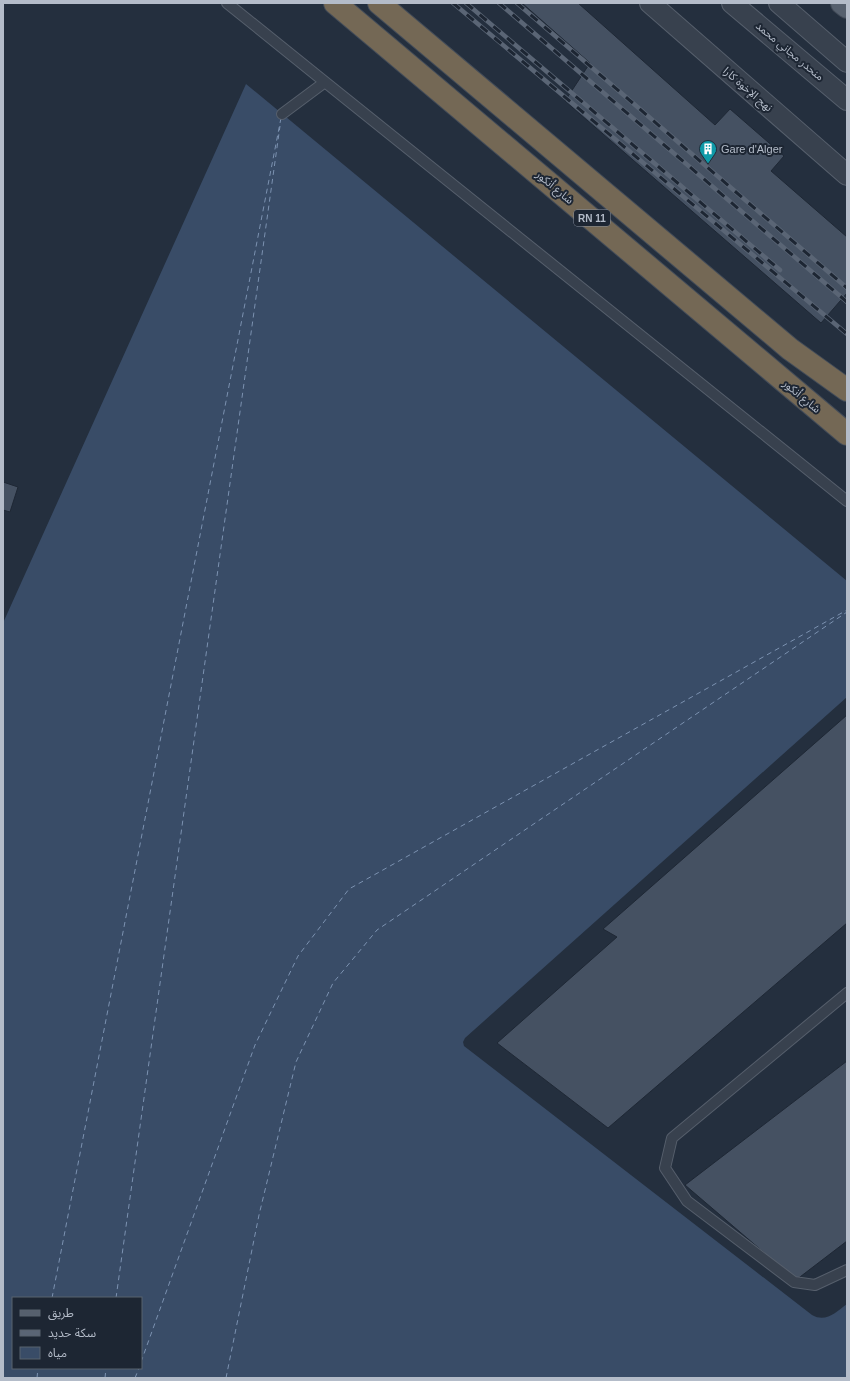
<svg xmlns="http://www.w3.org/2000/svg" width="850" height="1381" font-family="Helvetica,'Noto Sans Arabic',sans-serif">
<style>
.water{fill:#394c67;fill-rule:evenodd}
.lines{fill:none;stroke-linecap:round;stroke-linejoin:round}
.ferry{stroke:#7c92b1;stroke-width:1;stroke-dasharray:5 4;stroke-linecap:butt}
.building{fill:#455162;stroke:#1f2835}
.lane-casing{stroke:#565f6c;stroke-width:12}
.street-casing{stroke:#565f6c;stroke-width:22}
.primary-casing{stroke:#414a57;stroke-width:24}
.highway-casing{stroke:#434c59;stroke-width:24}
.lane{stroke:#38414e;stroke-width:10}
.street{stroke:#38414e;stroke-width:20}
.primary{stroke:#56606e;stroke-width:22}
.highway{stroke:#746855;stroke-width:22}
.rail-casing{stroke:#5a6575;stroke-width:4.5}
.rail{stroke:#1d2633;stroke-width:3;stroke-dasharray:9;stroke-linecap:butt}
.labels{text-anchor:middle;stroke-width:4;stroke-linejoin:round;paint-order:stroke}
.shield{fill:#1d2633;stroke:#878f9c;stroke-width:1}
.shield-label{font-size:10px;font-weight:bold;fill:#b4bcc9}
.street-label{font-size:11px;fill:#b4bcc9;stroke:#1d2633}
.poi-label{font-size:11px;fill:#b4bcc9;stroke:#1d2633;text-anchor:start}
</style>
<rect width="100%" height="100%" fill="#242f3e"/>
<!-- water -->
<path class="water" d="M246,84l601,497v116l-382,341 -2,4 1,4 348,269c14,8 24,-3 35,-11v74h-844v-755zM13,1298h128v70h-128z"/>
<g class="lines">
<!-- ferry -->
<path class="ferry" d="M52,1298l229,-1180
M116,1298l164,-1172
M141,1362l114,-317 43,-89 51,-67 498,-279
M37,1378l1,-10
M105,1378l1,-10
M135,1378l4,-10
M226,1378l33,-163 37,-153 37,-79 44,-53 470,-318"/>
</g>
<!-- building -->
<path class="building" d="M522,3h56l137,122 15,-16 54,47 -13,15 76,66v56l-26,30 -256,-222 25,-38z
M3,482l15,5 -8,25 -7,-2z
M847,715v208l-239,205 -111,-85 120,-106 -14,-8z
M847,1061v180l-51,39 -111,-95z"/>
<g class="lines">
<defs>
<path id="lane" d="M227,3l98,79
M282,114l43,-32 522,419
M847,993l-175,145 -7,30 22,33 107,81 21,3 32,-15"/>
<path id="street" d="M650,3l197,172
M732,3l115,97
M779,3l68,59"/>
<path id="primary" d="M842,3l5,4"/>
<path id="highway" d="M335,3l512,431
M379,3l411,346 57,41"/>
</defs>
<!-- lane casing -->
<use href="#lane" class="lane-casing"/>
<!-- street casing -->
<use href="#street" class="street-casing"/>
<!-- primary casing -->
<use href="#primary" class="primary-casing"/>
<!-- highway casing -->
<use href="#highway" class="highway-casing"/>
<!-- lane -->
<use href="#lane" class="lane"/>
<!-- street -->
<use href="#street" class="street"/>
<!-- primary -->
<use href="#primary" class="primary"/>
<!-- highway -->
<use href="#highway" class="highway"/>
<defs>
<path id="rail" d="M453,3l394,331
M466,3l314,267
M499,3l348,299
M517,3l330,285"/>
</defs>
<!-- rail casing -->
<use href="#rail" class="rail-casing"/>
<!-- rail -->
<use href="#rail" class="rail"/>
</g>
<!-- icons -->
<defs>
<symbol id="building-pin" viewBox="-11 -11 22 30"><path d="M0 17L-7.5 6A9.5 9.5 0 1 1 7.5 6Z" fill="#0f9aa8" stroke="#1d2633"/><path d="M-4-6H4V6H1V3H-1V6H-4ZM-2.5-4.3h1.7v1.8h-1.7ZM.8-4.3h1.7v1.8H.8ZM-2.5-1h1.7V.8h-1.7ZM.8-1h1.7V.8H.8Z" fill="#fff"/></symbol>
</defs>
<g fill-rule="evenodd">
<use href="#building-pin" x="698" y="139" width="20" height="27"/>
</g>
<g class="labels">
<!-- shield labels -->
<rect class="shield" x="574" y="210" width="36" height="16" rx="3"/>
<g class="shield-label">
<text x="592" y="222">RN 11</text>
</g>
<!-- street labels -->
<g class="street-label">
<text transform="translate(790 51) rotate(40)" y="4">منحدر مجاني محمد</text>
<text transform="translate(748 89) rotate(41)" y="4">نهج الإخوة كارا</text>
<text transform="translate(555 187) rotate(40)" y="4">شارع أنكور</text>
<text transform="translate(802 396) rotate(40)" y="4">شارع أنكور</text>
</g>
<!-- poi labels -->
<g class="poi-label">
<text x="721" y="153">Gare d'Alger</text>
</g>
</g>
<!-- border -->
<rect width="850" height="1381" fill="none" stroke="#b4bcc9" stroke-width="8"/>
<!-- legend -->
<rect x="12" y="1297" width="130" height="72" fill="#1d2633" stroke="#59626f"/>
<rect x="20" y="1310" width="20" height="6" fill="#56606e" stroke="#59626f"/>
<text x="48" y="1317" font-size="12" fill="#b4bcc9">طريق</text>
<rect x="20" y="1330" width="20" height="6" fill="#5a6575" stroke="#59626f"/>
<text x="48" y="1337" font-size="12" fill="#b4bcc9">سكة حديد</text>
<rect x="20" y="1347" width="20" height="12" fill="#394c67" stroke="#59626f"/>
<text x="48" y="1357" font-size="12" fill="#b4bcc9">مياه</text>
</svg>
